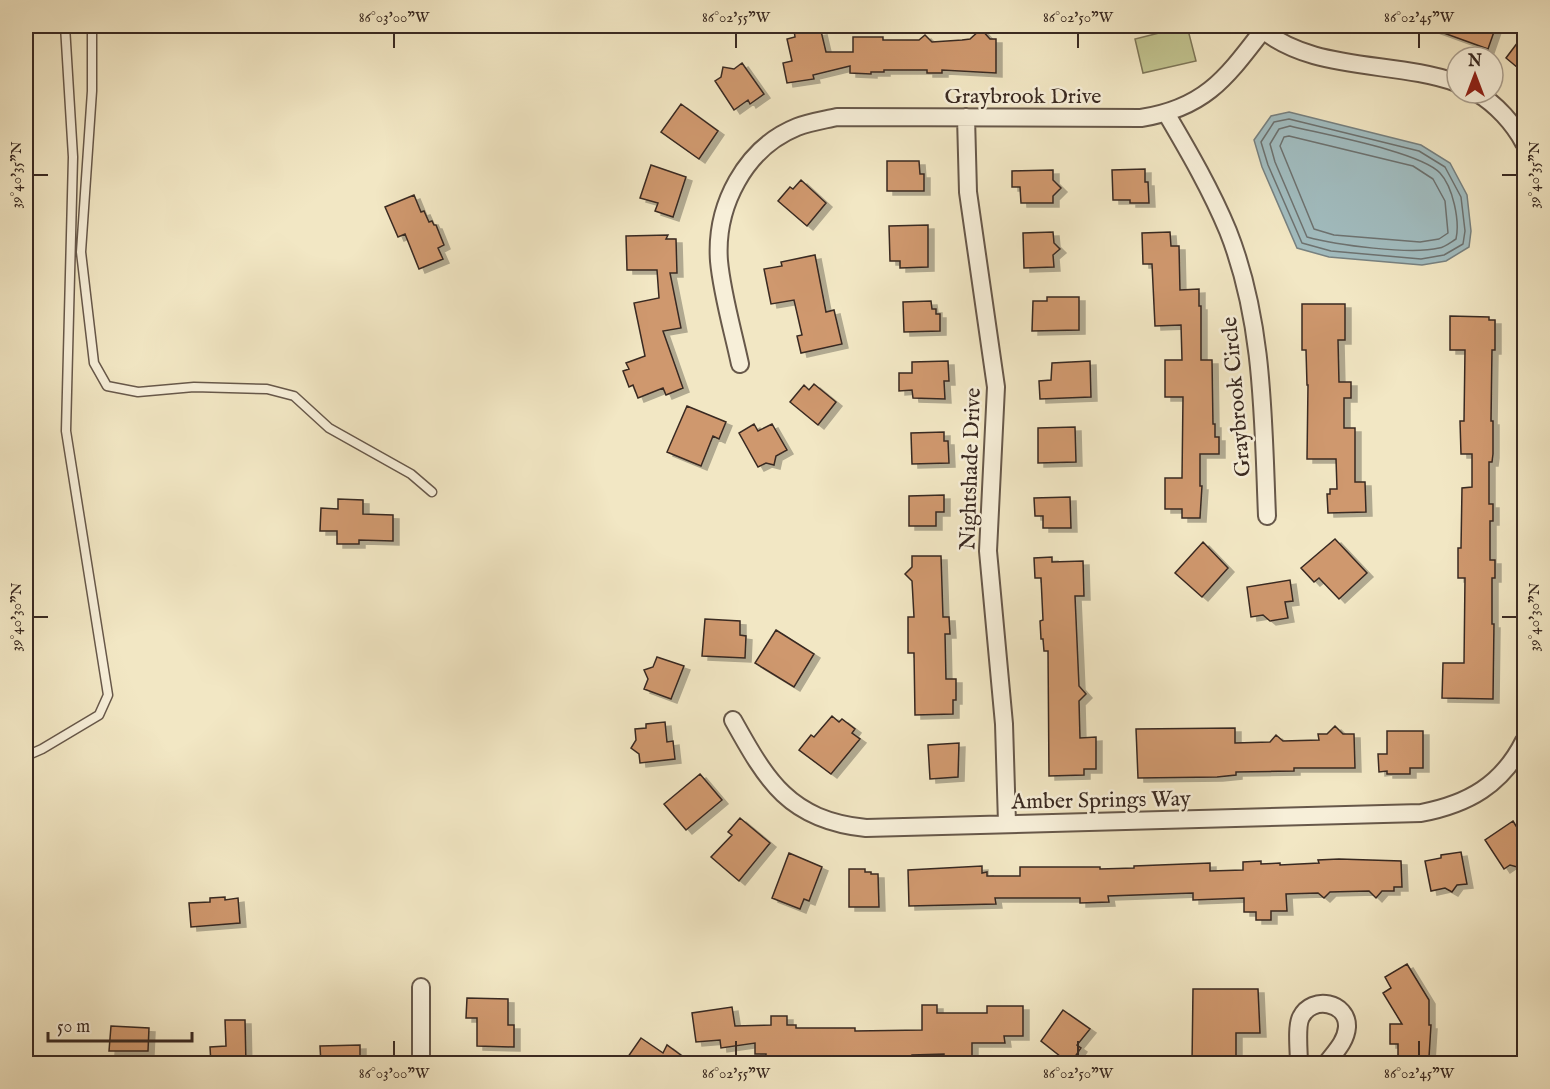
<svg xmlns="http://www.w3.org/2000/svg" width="1550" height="1089" font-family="'IM FELL English',serif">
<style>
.green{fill:#c1c38f;stroke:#7d7658;stroke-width:1.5}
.water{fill:#a1bcbf;stroke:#778180;stroke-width:1.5}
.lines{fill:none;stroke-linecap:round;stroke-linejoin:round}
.shore{stroke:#6d7270;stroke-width:1.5}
.building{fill:#cf986e;stroke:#392921;stroke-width:1.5;filter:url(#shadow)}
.service-casing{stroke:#67584a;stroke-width:11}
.minor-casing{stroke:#67584a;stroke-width:20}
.service{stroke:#f7efd9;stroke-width:8}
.minor{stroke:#f7efd9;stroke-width:16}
.ticks{fill:none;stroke:#392921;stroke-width:2}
.labels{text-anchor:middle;stroke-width:5;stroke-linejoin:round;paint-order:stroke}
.street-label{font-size:22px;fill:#392921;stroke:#f7efd9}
.neatline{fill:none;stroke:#392921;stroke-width:2}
.ticks-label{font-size:15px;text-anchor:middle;fill:#392921}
</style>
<defs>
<filter id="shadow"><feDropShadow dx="6" dy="4" stdDeviation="0" flood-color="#0004"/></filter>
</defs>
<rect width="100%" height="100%" fill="#f2e7c4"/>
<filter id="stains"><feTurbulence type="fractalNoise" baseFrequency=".00333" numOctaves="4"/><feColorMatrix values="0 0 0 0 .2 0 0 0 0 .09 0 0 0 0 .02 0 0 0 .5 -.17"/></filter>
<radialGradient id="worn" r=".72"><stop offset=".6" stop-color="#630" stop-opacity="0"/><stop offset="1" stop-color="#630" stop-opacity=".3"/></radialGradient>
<!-- green -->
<path class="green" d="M1187,26l9,35 -53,12 -8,-34z"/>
<!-- water -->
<path class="water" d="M1289,112l132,33 29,18 17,32 4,36 -2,16 -23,14 -24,4 -93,-8 -32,-9 -35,-81 -8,-27 17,-24z"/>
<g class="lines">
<!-- shore -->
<path class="shore" d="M1289,119l130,32 26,16 16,30 4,34 -2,13 -19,11 -23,4 -90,-8 -29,-8 -34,-78 -7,-23 13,-20z
M1290,126c32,8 131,26 150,47 13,14 20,48 16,66 -5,3 -11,8 -17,9 -28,7 -103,-3 -132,-11l-32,-75 -5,-18 9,-15z
M1289,136l124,30 20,13 12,22 3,32 -9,6 -19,3 -86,-7 -20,-6 -34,-83 4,-9z"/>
</g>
<!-- building -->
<path class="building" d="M1427,26h69l-8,23 -61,-22z
M809,27l2,6 10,-2 5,21h27v-15h30v3h36l6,-5 7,7 30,-2 8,-1 11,-10 9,10h6v34l-54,-3v3h-15v-3h-43v2h-13v2l-21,-1v-7l-37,9 1,4 -27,4 -4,-20 9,-2 -5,-22 8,-2 -1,-7z
M1524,34v26l-6,8 -12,-10z
M742,63l22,31 -14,10 -2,-4 -14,10 -19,-29 6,-4 2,-10 11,2z
M681,104l37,27 -19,28 -38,-27z
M887,161h32l1,13h4v17h-37z
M651,165l35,12 -13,40 -18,-6 3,-8 -18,-5z
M1145,169v13h3l1,21h-19v-3h-17l-1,-30z
M1053,170v10l8,8 -8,8v7h-32l-1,-16h-8v-16z
M801,180l25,23 -19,23 -29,-25 12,-14 3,2z
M414,195l7,17 3,-1 5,11 3,-1 2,4h2l8,20 -6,3 5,11 -24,10 -14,-35 -7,3 -13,-30z
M928,225v42l-28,1v-7h-10l-1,-35z
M1053,232l1,11 6,6 -7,6 1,12 -30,1 -1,-35z
M1170,232l1,14h8l1,44 19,-1v17h2v54h11l1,64h2v13h4v17h-19v32h2l-2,32h-18v-9h-17v-31h17l1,-81h-18v-37h17l-1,-35 -26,1 -3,-62h-9l-1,-31z
M668,235l-2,4h10l1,34h-7l11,55 -18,3 20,57 -17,7 -3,-7 -25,10 -5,-13 -4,2 -6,-16 6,-2 -3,-6 19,-7 -11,-53 25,-5 -2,-28h-30l-1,-34z
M815,255l11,57 8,-2 8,34 -41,9 -4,-17 5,-1 -8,-35 -23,4 -7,-35 18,-3 -1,-4z
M1047,297h32v33l-47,1 1,-30h14z
M931,301l1,8h4v5h4v17l-36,1 -1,-30z
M1302,304h43v36h-7l1,42h12v16h-7v30h11v54h10l1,30 -38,1 -1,-19h3v-5h7l-1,-30h-29l1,-74h-1l-1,-35h-4z
M1450,316l39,1v3h6v30h-3l-1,71h2v33l-1,8h-3v42h4v17h-3v39h5v18h-3v46h2l-1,75 -51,-1 1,-35h21l1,-85h-7v-30h3l1,-60 10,-1v-33h-11l-1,-33h4l1,-71h-15z
M948,361l1,20h-5l1,18 -32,-1 -1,-8 -13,1v-18h13v-11z
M1090,361l1,36 -51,2 -1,-18 12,-1 1,-17z
M814,384l22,18 -18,23 -28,-23 14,-17 5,5z
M687,406l39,16 -7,17 -6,-3 -12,30 -34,-14z
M754,424l4,7 14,-7 15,26 -11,6 -2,9 -8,-2 -8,4 -19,-34z
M1075,427l1,35 -38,1v-35z
M944,432v9h4l1,22 -37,1 -1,-31z
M944,495v17h-8v14h-27v-30z
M1070,497l1,31h-28v-12h-8l-1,-18z
M338,499l25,1v14l30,1v26l-34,-1v4h-22v-13h-17l1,-23 17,1z
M1335,539l32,34 -28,26 -20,-21 -5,4 -13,-14z
M1203,542l25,26 -26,29 -27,-24z
M912,556h29l2,61h6l1,17h-5l1,45h10v21h-3v14l-38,1 -1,-62h-6v-36h6l-2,-36 -7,-7 7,-7z
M1052,557v5l31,-1 1,35h-9l4,90 7,8 -7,7 1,37 16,-1v32h-12v6l-35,1 -1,-125h-4l-1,-12h-2l-1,-18 3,-1 -2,-42h-6l-1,-20z
M1290,580l3,21 -8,1 3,16 -18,3 -7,-6 -12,2 -4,-30z
M705,619l35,2v14l6,1 -1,22 -43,-2z
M776,630l38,24 -20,33 -39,-24z
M657,657l27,9 -13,33 -27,-10 4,-10 -4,-9 9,-3z
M832,716l7,6 3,-3 13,10 -3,4 8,6 -29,35 -32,-24 12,-15 3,2z
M665,722l2,20 6,-1 2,18 -35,4 -1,-9 -8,-6 5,-8 -1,-11 11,-1v-4z
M1335,726l8,8h11l1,34h-61v3l-58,1v3l-19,2 -79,1 -2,-49 99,-1v15l35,-1 6,-7 7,6 36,-1 -1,-6h9z
M1387,731h36v37h-13v6h-23v-3l-8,1 -1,-18h9z
M959,743l-1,34 -28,2 -2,-34z
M700,774l22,26 -36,30 -22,-26z
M740,818l30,25 -31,38 -28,-24 21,-22 -4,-3z
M1513,821l11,18v17l-2,1 -1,11 -11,-3 -6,4 -19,-29z
M1461,852l6,32 -10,1 -5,7 -7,-4 -14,3 -6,-30 16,-3v-3z
M789,853l33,14 -13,34 -5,-2 -4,10 -28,-11z
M1339,859l62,2 1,26h-8v4h-12l-6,7 -7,-7 -39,1 -6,6 -6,-5 -32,1 1,17h-16v9h-15v-8h-12v-14l-51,2v-7l-85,3 1,6 -29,1v-5h-85l1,6 -87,2 -1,-36 74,-4v7l5,-1v4h33v-9h80v2l34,-1v-2l76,-3v8l33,-1v-8l18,-1v3l19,-1v2l39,-2 -1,-3z
M849,869h16v3h6v2h7l1,33h-30z
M225,897v3l13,-2 2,25 -49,4 -2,-24 21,-1v-4z
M1407,964l22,36v25h2l-2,32h-31v-13h-8v-20h12l-19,-31 8,-5 -6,-11z
M1193,989h65l2,44h-24v31h-44z
M467,998l41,1v26h6v22l-37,-1v-28h-11z
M922,1005h15v8h50v-7h36v30h-19l1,7h-33v16h-28v-5l-32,1v6h-12v2l-7,1h-27v-5l-36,-1v6h-53v-6h-11v-4h-11v-11l-34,5 -1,-8 -24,2 -4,-29 40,-6 3,19 36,-1v-9h16v9h9v3h59v3l67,-1z
M1063,1010l27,19 -13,16 4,3 -11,16 -29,-23z
M225,1020h20l1,44h-35l-1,-17 16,-1z
M111,1026l38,2 -1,23h-39z
M641,1038l22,15 4,-8 26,19h-70z
M360,1045v19h-39l-1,-18z"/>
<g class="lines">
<defs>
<path id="service" d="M92,26v65l-11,161 13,111 13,23 31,6 56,-5 73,2 27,7 35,32 82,46 21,18
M26,756l16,-7 57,-34 9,-20 -42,-264 7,-274 -8,-131"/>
<path id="minor" d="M1258,26c52,47 136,34 199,57
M1477,93c19,11 37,31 47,50
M1166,113c23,39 45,77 62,118 36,91 35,189 39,285
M966,117l2,75 28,195 -8,164 16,173 3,99
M740,364c-7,-33 -18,-70 -21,-103 -4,-55 26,-113 78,-134 13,-5 27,-7 40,-10l304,1c64,-10 85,-40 122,-88
M733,720c34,61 56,100 133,108l555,-15c47,-9 81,-28 103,-72
M421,1064v-77
M1299,1064c0,-12 -3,-38 2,-47 11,-22 47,-15 46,10 -1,15 -13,26 -21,37"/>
</defs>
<!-- service casing -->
<use href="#service" class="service-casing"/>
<!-- minor casing -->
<use href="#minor" class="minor-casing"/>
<!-- service -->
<use href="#service" class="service"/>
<!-- minor -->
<use href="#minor" class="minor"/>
</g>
<!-- ticks -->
<path class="ticks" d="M394,33v15M736,33v15M1078,33v15M1419,33v15M33,175h15M1502,175h15M33,617h15M1502,617h15M394,1041v15M736,1041v15M1078,1041v15M1419,1041v15"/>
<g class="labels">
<!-- street labels -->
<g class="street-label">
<text x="1023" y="103">Graybrook Drive</text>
<text transform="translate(1235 397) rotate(-95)" y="8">Graybrook Circle</text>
<text transform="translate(969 469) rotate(-88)" y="8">Nightshade Drive</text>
<text transform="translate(1101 799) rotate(-1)" y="8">Amber Springs Way</text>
</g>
</g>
<!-- margin -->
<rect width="1550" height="1089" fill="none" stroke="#f2e7c4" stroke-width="66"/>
<!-- north arrow -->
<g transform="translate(1475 75)"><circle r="28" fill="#f7efd9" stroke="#aba08f" stroke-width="1.5"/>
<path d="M0-4.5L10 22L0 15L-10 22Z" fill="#8f2418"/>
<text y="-9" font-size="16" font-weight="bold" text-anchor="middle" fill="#392921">N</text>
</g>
<!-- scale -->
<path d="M48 1032v9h144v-9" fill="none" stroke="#392921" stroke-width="3"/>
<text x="57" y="1032" font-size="18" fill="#392921" stroke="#f7efd9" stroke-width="4.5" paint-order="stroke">50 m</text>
<rect x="33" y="33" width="1484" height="1023" class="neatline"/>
<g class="ticks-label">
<text x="394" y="22">86°03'00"W</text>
<text x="736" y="22">86°02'55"W</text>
<text x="1078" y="22">86°02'50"W</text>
<text x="1419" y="22">86°02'45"W</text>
<text transform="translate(16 175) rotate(-90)" y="5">39°40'35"N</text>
<text transform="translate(1534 175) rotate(-90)" y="5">39°40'35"N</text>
<text transform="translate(16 617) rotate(-90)" y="5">39°40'30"N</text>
<text transform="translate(1534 617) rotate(-90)" y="5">39°40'30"N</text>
<text x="394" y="1078">86°03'00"W</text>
<text x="736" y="1078">86°02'55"W</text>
<text x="1078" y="1078">86°02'50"W</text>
<text x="1419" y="1078">86°02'45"W</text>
</g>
<rect width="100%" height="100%" filter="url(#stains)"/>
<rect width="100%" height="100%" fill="url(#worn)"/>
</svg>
